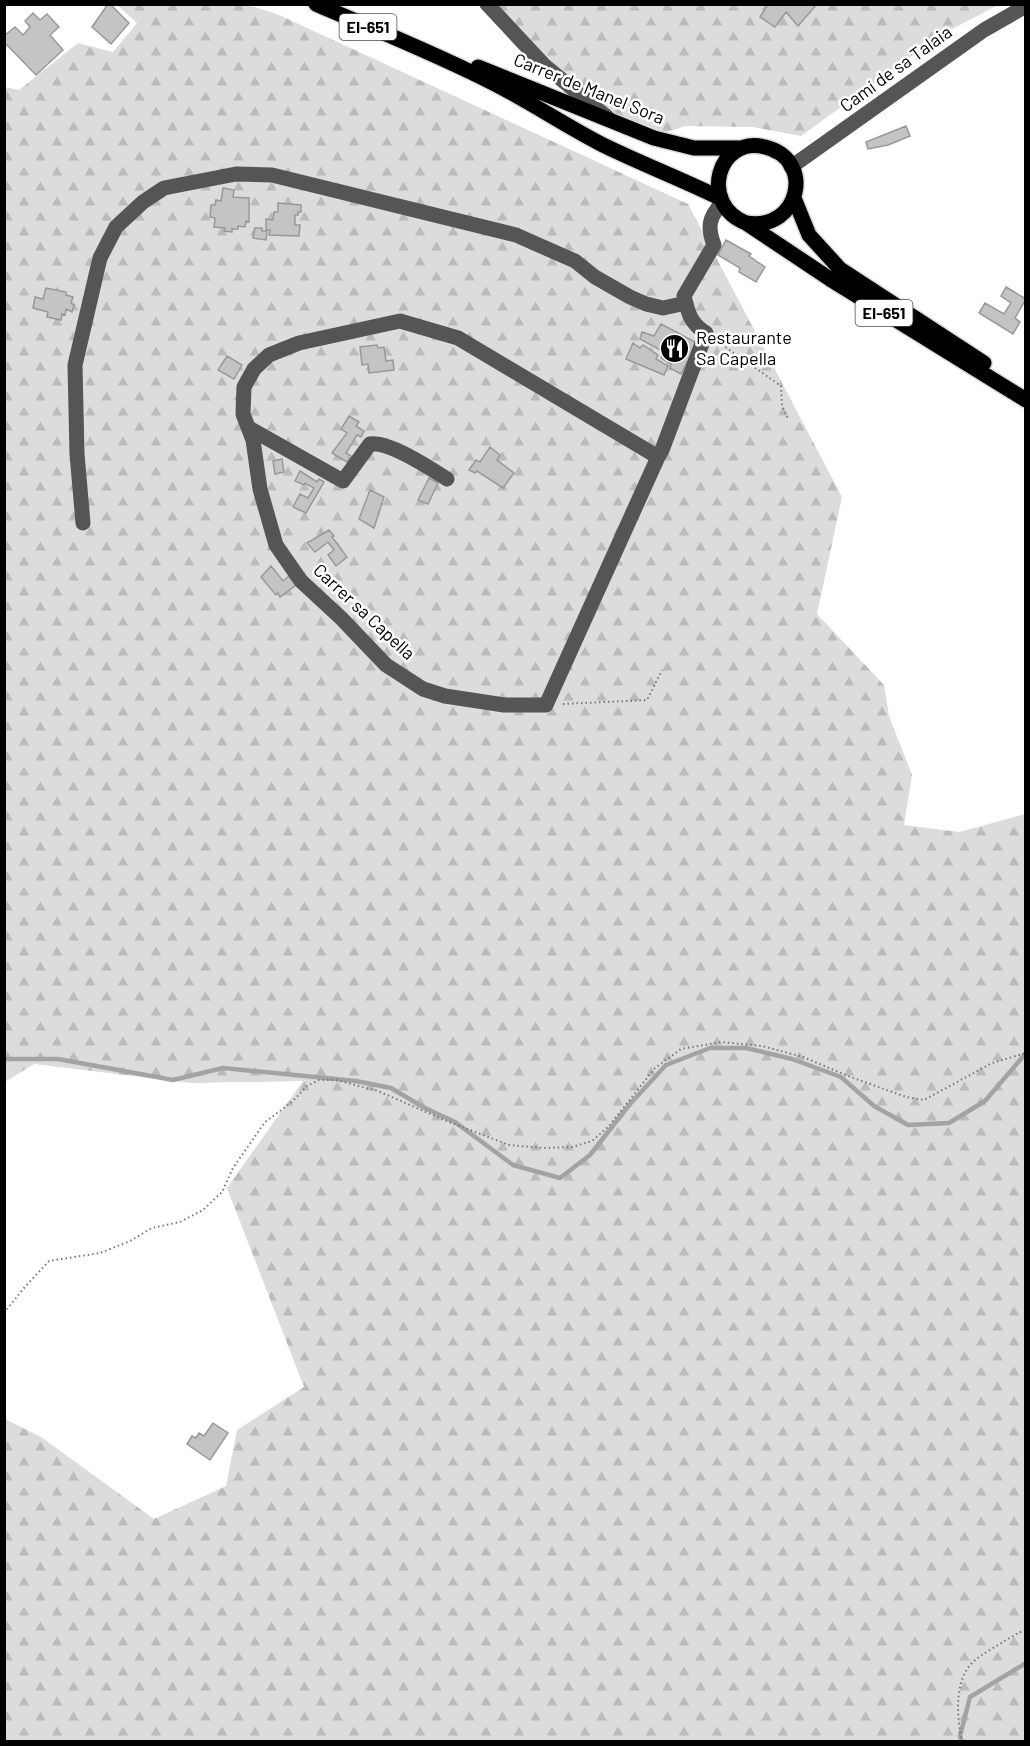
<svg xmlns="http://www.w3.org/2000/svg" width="1030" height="1746" font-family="Barlow,sans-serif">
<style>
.forest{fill:url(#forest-firs)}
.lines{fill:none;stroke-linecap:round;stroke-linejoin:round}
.stream{stroke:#a3a3a3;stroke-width:4.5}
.building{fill:#c4c4c4;stroke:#999;stroke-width:1.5}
.major-casing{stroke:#dbdbdb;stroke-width:18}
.path{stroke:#777;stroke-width:2;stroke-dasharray:1.5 3;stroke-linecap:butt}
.minor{stroke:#555;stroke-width:15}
.major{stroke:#000;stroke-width:15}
.labels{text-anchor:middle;stroke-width:5;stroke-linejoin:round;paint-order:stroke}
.shield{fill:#fff;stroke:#4c4c4c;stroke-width:1.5}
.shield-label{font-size:16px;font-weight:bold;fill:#000}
.street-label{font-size:18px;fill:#000;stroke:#fff}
.poi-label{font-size:18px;fill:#000;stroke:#fff;text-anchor:start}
</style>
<defs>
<pattern id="forest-firs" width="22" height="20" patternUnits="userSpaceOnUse" patternTransform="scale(1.5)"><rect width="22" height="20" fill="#dcdcdc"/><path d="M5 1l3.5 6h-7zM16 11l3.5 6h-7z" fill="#bbb"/></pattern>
</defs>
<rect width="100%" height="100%" fill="#fff"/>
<!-- forest -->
<path class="forest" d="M117,5h131l29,9 411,190 154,293 -25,117 67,71 5,31 23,59 -8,50 55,7 66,-18v927h-1020v-322l36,18 113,82 72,-33 11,-56 67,-43 -77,-199 76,-107 -112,2 -157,-19 -29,18v-995l14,3 59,-47 35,9 24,-29z
M490,5h508l-59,31 -138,100 -48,-9 -68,-1 -30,10 -52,-22z"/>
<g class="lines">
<!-- stream -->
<path class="stream" d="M4,1059h54l115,21 50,-12 133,13 35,7 32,19 32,15 58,43 47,13 30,-23 40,-51 36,-39 44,-17h36l46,11 49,18 33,29 34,19 41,-2 36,-22 41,-48
M962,1742l-2,-6 10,-39 56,-34"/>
</g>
<!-- building -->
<path class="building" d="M108,4h2l19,19 -18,21 -19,-17z
M764,4h53l-19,22 -12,-14 -11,15 -15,-10 7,-11z
M33,13l7,7 7,-6 12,13 -9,8 13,15 -27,25 -32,-33v-6l11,-9 8,8 7,-8 -5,-6z
M906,126l4,10 -22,9 -20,4 -2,-7z
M223,188l11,2 -1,7 16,1v24l-3,-1 -1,6 -7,-1v3h-6v3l-8,-1 1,-3 -11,-1 1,-9 -5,-1 1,-12h4l1,-5 5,1z
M278,203l23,2v7h-3v3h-3v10h5l-1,11 -30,-1 1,-5h-4v-11l7,1 1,-8h4z
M255,228h7v3h5l-1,9 -13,-2z
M726,240l25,14 -2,2 16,11 -9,15 -17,-10 1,-4 -22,-13z
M1006,287l20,12 -11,19 5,4 -7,12 -34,-21 6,-10 19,11 7,-11 -10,-7z
M46,288l20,4v3l7,2 -2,6 3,2 -2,7 -6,-3 -1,6 -3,-1 -1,6 -14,-3 1,-5 -15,-4 2,-11 8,2z
M661,324l36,19 -16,31 -11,-6 1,-4 -10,-6 3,-6 -24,-13 2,-7 12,4z
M633,343l7,5 3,-3 15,10 -2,4 12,7 -4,9 -38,-16z
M377,345l1,3 6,-1 2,14 7,-1 1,10 -25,3 -1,-9 -6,1 -2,-18z
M227,356l15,9 -8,14 -16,-9z
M349,416l10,6 -3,4 8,5 -3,6 -4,-2 -11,18 5,3 -4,6 -15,-9 15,-20 -6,-4z
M490,447l10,8 -3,5 17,13 -11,15 -26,-17 -2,2 -6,-3 7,-10 4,2z
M282,459l2,13 -9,2 -2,-13z
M300,471l17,11 2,-3 5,3 -18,31 -13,-6 7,-13 8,4 6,-10 -9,-5 -1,2 -9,-4z
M429,478l9,5 -10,21 -10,-4z
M370,490l14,7 -10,31 -15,-9z
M329,530l5,6 -2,1 15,20 -11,9 -8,-11 6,-5 -6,-8 -13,10 -8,-9z
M271,566l12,15 6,-5 7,9 -16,12 -2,-4 -2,2 -15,-18z
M213,1423l15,10 -18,27 -23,-16 5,-8 4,2 3,-5 5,3z"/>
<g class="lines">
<defs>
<path id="major" d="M316,4c60,26 121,50 179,80 37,19 71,42 108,61 39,19 78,34 117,53
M478,67l176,71 40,10h48
M794,198l15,37 31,34 144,94
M746,223c54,9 70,-64 19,-76 -47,-12 -67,57 -19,76l84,56 196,121"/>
</defs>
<!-- major casing -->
<use href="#major" class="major-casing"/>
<!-- path -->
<path class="path" d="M718,342l63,44 1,20 6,13
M563,704l84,-4 15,-30
M4,1313l20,-25 25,-27 51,-8 30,-12 22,-13 28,-6 23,-12 19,-18 11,-24 32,-46 27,-20 15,-16 12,-6h17l42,11 71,31 60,23 34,3 29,-1 20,-6 17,-15 46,-58 26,-19 40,-7 41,4 41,11 45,19 58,21 18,3 68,-37 34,-10
M962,1742c-5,-24 -8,-59 9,-78 9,-10 35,-23 47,-31l8,-3"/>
<!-- minor -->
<path class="minor" d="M487,4l58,62 62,51
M791,167l193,-137 42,-24
M249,428l94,53 27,-37c19,-3 60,24 77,35
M658,457l-200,-119 -58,-17 -101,22 -30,12 -15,14 -10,18 -1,27 10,26 7,49 16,56 25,36 40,37 45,47 37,24 22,7 59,9h42l112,-248 4,-7 44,-117c-15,-9 -18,-20 -22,-37l30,-51c-7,-18 -5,-28 8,-42
M83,523l-6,-69 -2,-89 25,-107 16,-31 27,-25 21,-14 72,-14 36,1 244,60 59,26 20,16 35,20 16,7 17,4 23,-5"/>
<!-- major -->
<use href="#major" class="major"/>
</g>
<!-- icons -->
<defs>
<symbol id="restaurant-disc" viewBox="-11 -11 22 22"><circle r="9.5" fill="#000" stroke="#fff"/><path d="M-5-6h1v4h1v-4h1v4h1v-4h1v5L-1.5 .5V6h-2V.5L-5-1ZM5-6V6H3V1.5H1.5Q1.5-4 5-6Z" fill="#fff"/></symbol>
</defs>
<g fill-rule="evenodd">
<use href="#restaurant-disc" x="658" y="332" width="33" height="33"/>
</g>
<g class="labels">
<!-- shield labels -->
<g class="shield">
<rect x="339.5" y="14" width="57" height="26" rx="4.5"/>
<rect x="855.5" y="300" width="57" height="26" rx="4.5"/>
</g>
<g class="shield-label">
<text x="368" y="33">EI-651</text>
<text x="884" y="319">EI-651</text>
</g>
<!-- street labels -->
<g class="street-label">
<text transform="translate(896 69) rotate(-36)" y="6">Camí de sa Talaia</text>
<text transform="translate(589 89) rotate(22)" y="6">Carrer de Manel Sora</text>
<text transform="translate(364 612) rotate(43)" y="6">Carrer sa Capella</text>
</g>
<!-- poi labels -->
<g class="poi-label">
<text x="696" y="344">Restaurante<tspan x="696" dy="21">Sa Capella</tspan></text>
</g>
</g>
<!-- border -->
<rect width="1030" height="1746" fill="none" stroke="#000000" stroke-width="12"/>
</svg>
